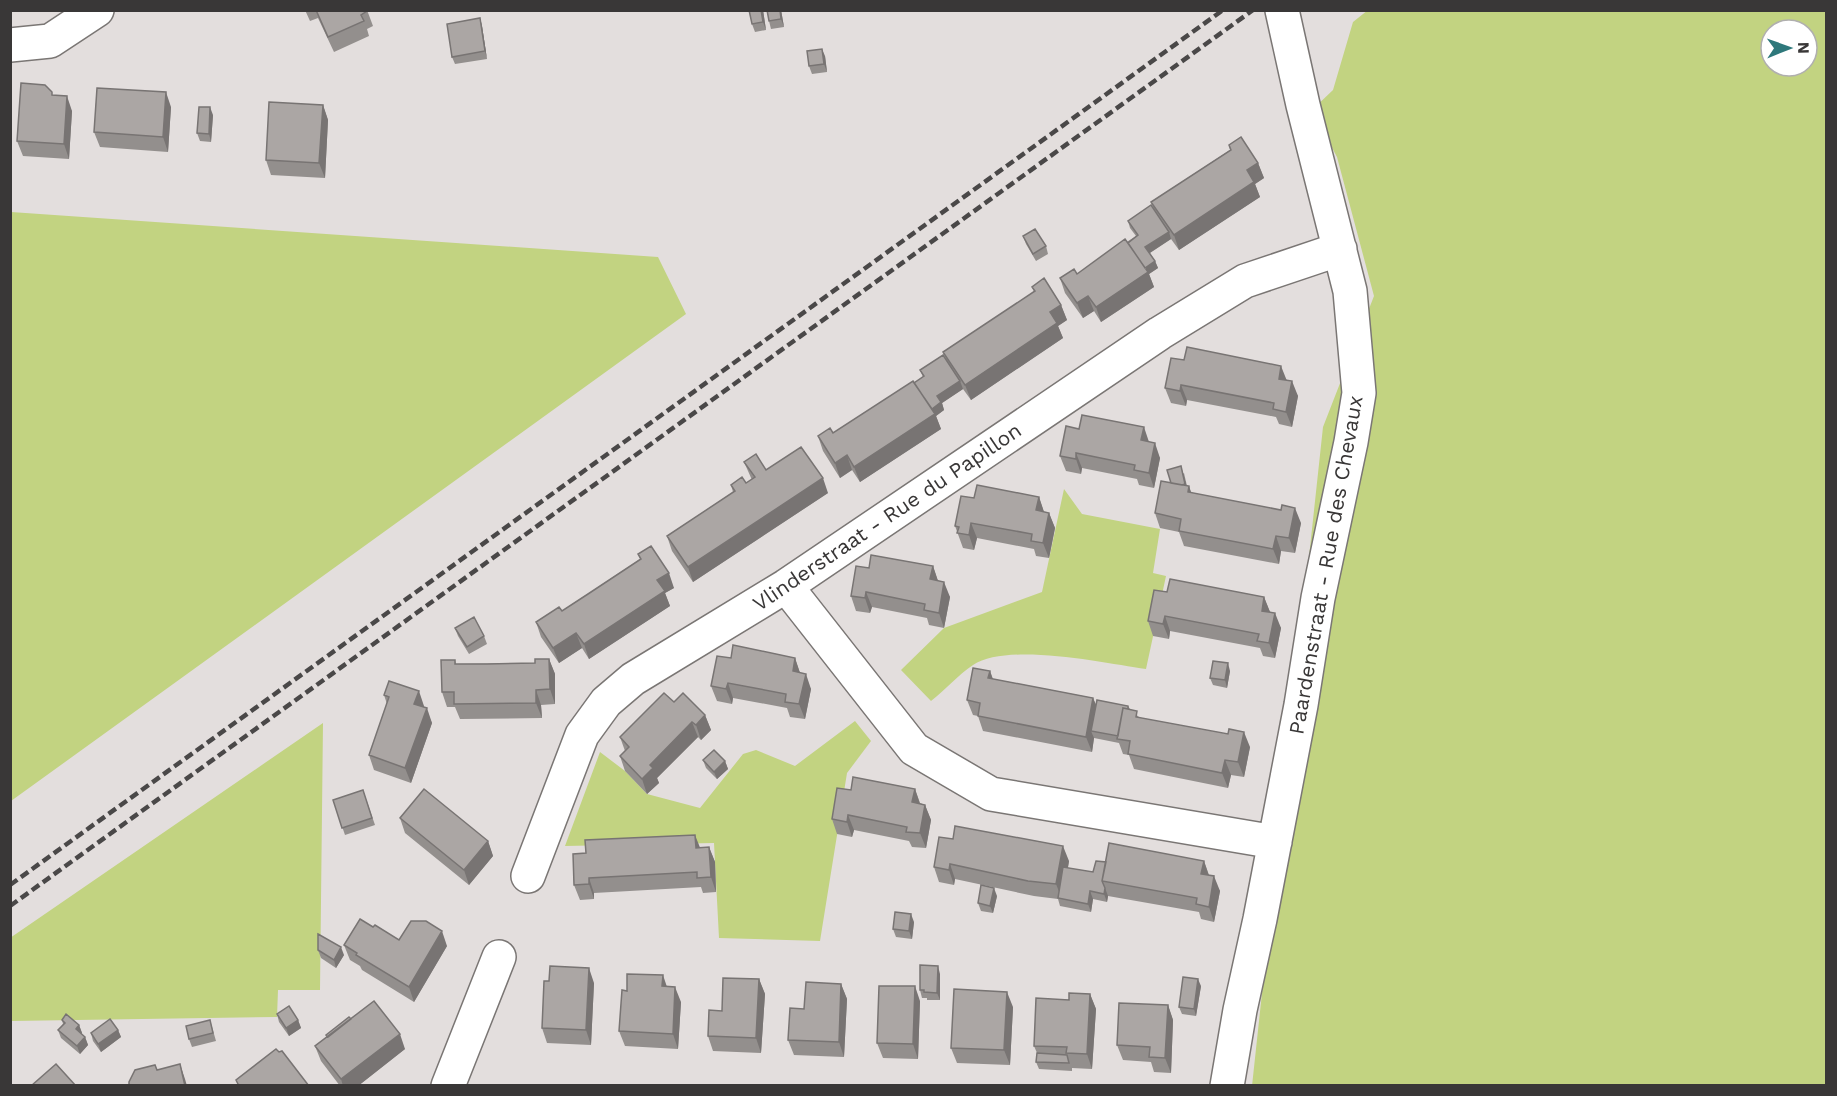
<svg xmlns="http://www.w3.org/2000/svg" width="1837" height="1096" font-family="'Work Sans',sans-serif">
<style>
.green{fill:#c2d381;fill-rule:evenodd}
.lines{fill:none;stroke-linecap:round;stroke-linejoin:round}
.street-casing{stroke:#7a7674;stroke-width:36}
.street{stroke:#fff;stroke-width:33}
.rail{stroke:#4a4848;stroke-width:4.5;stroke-dasharray:9 4.5;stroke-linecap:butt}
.wall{fill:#938f8d}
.shaded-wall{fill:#787473}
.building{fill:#aba6a4;stroke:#787473;stroke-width:1.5}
.labels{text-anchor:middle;stroke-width:5;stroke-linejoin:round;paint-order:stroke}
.street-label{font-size:21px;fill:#393737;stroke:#fff}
</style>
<rect width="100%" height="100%" fill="#e3dedd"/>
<!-- green -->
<path class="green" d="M1368,10l458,1v1074l-574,1 71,-659 51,-131 -37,-139 -25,-47 21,-20 20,-68zM1771,30h36v36h-36z
M11,212l647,45 28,57 -675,487z
M1064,489l18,25 78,15 -7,44 13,3 -20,93c-42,-6 -138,-27 -173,-4 -15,10 -28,25 -42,36l-30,-31 43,-42 98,-36z
M855,721l16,20 -24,32 -27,168 -101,-3 -5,-95 -149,3 35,-94 25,19 22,23 53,14 43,-54 13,-4 39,16z
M323,723l-3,267h-42l-1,27 -266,4 -1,-83z"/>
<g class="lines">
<defs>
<path id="street" d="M10,45l40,-4 47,-31
M786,586l128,163 77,45 284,48
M528,876l54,-141 24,-33 27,-23 153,-93 374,-253 85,-52 95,-32
M448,1086l51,-129
M1227,1086l13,-76 20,-91 41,-214 17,-107 33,-156 8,-49 -9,-102 -47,-186 -21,-95"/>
</defs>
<!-- street casing -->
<use href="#street" class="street-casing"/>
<!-- street -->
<use href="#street" class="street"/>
<!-- rail -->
<path class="rail" d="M10,885l1213,-875
M10,906l1243,-896"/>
</g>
<!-- wall -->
<path class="wall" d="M305,10h62l6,16 -6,3 2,7 -35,16 -16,-34 -8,3z
M763,10l3,20 -11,2 -3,-8z
M781,10l3,17 -13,2 -2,-8z
M480,18l2,8 5,33 -32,5 -3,-7z
M825,56l2,16 -15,2 -3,-8z
M53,95l19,16 -3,48 -46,-3 -6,-15z
M323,105l5,15 -3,58 -54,-3 -5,-15z
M171,107l-3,45 -68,-5 -6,-15z
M213,115l-2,27 -11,-1 -3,-8z
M1229,145l29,18 6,15 -9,6 5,13 -81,53 -8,-11 -21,14 5,8 3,7 -9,6 5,13 -53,35 -7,-11 -11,7 -18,-25 -5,-15 17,-4 59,-38 -6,-8 -2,-7 26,-11 -3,-8 79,-52z
M1023,236l23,10 2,8 -12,7 -10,-17z
M1032,287l29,18 6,15 -9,6 5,12 -92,62 -8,-11 -21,14 2,7 -8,6 5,13 -81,53 -8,-12 -12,8 -17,-27 -5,-15 15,-3 90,-56 -3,-7 26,-11 -3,-7 91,-60z
M1171,358l116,22 11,16 -6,31 -13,-3 -3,-7 -89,-17 -1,6 -15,-3 -6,-15z
M1149,442l11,16 -6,30 -15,-3 -2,-6 -55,-11 -1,6 -15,-3 -6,-15z
M744,462l84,31 -135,89 -21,-31 -5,-15 66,-44 -2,-7 15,-2 6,-3z
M1184,473l3,13h2l2,7 110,30 -6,30 -14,-2 -2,13 -95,-18 -5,-14 -19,-4 -5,-15 16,-30z
M1039,497l5,15 5,1 6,15 -6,30 -13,-2 -2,-7 -57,-11 -3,12 -11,-2 -8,-22 19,-28z
M638,554l36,34 -9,5 5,13 -81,53 -7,-11 -23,15 -18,-26 -5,-15 26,-11 78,-52z
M933,566l5,15 12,16 -6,31 -15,-3 -2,-7 -55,-11 -2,6 -14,-2 -5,-15 18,-28z
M1167,592l97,5 6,15 11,16 -6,30 -12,-2 -3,-8 -90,-17 -1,8 -16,-3 -5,-15z
M455,628l29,8 3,8 -18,10 -11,-18z
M731,658h64l5,15 11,16 -6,30 -15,-2 -3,-9 -54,-10 -1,6 -15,-3 -6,-15z
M549,659l6,15v30l-14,1 1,13 -82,1 -5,-12h-8l-5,-15 13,-32 1,4 79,-1z
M990,671l3,8 100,19 3,7 32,1 2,3 10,9 110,29 -6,30 -13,-2 -3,13 -94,-19 -5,-14 -6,-1 -4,-11 -25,-5 -2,14 -109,-21 -5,-15 -5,-1 -6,-15z
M1230,671l-3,17 -14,-3 -3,-7z
M384,695l40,11v1l8,16 -21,60 -37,-13 -5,-15 18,-51z
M674,702l31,13 6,15 -10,10 -3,-3 -41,41 2,5 -12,11 -22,-23 -5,-15 5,-5 -5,-14z
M703,760l22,1 3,8 -11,10 -11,-11z
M915,789l5,14 5,2 6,15 -5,28 -14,-1 -3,-6 -55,-11 -2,7 -15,-3 -5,-15 19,-29z
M363,790l12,35 -30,10 -12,-35z
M400,818l88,23 5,15 -24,29 -64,-52z
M939,837l130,24 -1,7 25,4 13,-10 98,-1 5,14 11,16 -6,31 -13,-3 -2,-7 -91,-16 -1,6 -14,-3 -2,13 -31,-6 -2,-7 -24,-3 -79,-17 -1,6 -15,-3 -5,-15z
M709,847l6,15 1,30 -13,1 -2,-6 -107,6v6l-14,1 -6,-15 -1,-31z
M997,896l-4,17 -12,-2 -3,-8z
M914,922l-2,17 -16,-2 -3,-8z
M399,940l48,6 -33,56 -52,-32 -2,-4 -10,-6 -6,-15z
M318,950l26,5 -8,13 -15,-10z
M940,974v26h-13v-2h-5l-2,-8z
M759,979l6,15 -4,59 -48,-2 -5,-15 14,-25z
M594,983l-3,62 -44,-2 -5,-15z
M841,984l6,15 -3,58 -50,-2 -6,-15 16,-31z
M1201,986l-5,30 -14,-2 -3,-7z
M627,991l54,11 -3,47 -53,-3 -6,-15z
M1090,994l6,15 -4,60 -20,-1v3l-33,-2 -3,-7 1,-9 -3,-7 35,-46z
M920,1001l-2,58 -35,-1 -6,-15z
M1168,1005l5,15 -2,53 -17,-1 -3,-10 -28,-2 -6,-15z
M1013,1007l-3,58 -53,-2 -6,-15z
M277,1014l21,6 3,8 -12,8 -10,-14z
M351,1019l54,30 -47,37h-18l-19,-25 -6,-15 12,-9 -1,-2z
M62,1020l17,5 3,8 -1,1 4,3 3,8 -8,9 -19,-16 -3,-8 5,-6z
M210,1020l6,21 -24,6 -3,-8z
M118,1030l3,7 -20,15 -8,-11 -2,-8z"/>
<!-- shaded-wall -->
<path class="shaded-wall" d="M761,10h2l3,20 -3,-8z
M780,10h1l3,17 -3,-8z
M480,18l2,8 5,33 -2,-8z
M822,49l3,7 2,16 -3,-8z
M166,92l5,15 -3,45 -5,-15z
M67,96l5,15 -3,48 -5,-15z
M323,105l5,15 -3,58 -6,-15z
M210,107l3,8 -2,27 -2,-8z
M1258,163l6,15 -9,6 5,13 -81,53 -5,-15 73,-65z
M1169,232l2,7 -23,15 -3,-7z
M1155,261l3,7 -9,6 5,13 -53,35 -5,-15 48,-38z
M1088,296l6,15 -11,7 -6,-15z
M1061,305l6,15 -9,6 5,12 -92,62 -6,-15 85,-73z
M1281,366l6,15 -8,-2z
M960,381l3,8 -21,14 2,7 -8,6 5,13 -81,53 -6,-15 76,-57 7,-14z
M1292,381l6,15 -6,31 -6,-15z
M1181,385l6,15 -1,6 -6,-15z
M1144,427l5,15 -8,-2z
M1155,443l5,15 -6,30 -5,-15z
M1076,453l6,15 -1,6 -5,-15z
M847,455l5,15 -12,8 -5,-15z
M1181,466l7,25 1,-5 5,15 -1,6 -8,-23z
M823,478l5,15 -135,89 -5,-15z
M1039,497l5,15 -8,-2z
M1295,508l6,15 -6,30 -6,-15z
M1049,513l6,15 -6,30 -6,-15z
M971,523l6,15 -3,12 -5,-15z
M1276,536l5,15 -2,13 -6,-15z
M933,566l5,15 -8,-2z
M669,573l5,15 -9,5 5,13 -81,53 -5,-15 73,-64z
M944,582l6,15 -6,31 -5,-15z
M866,592l6,15 -2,6 -5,-15z
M1264,597l6,15 -8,-1z
M1275,613l6,15 -6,30 -6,-15z
M1165,616l5,15 -1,8 -6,-15z
M576,633l6,15 -23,15 -6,-15z
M795,658l5,15 -7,-2z
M549,659l6,15v30l-5,-15z
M1228,663l2,8 -3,17 -2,-8z
M990,671l5,15 -7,-8z
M806,674l5,15 -6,30 -6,-15z
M728,683l5,15 -1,6 -6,-15z
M536,690l5,15 1,13 -6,-15z
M419,691l5,15 -4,13 -6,-15z
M1093,698l6,14 -8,19 3,7 -2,14 -6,-15z
M427,708l5,15 -21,60 -6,-15z
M705,715l6,15 -10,10 -5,-15z
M692,722l6,15 -41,41 2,5 -12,11 -5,-15 8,-14z
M1244,732l6,15 -6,30 -6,-15z
M1225,760l6,15 -3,13 -6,-15z
M725,761l3,8 -11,10 -3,-7z
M915,789l5,15 -8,-2z
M925,805l6,15 -5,28 -6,-15z
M848,815l6,15 -2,7 -5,-15z
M695,835l6,15 -5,-2z
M488,841l5,15 -24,29 -5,-15z
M1063,846l6,15 -7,38 -6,-15z
M709,847l6,15 1,30 -5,-15z
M1204,861l5,15 -8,-2z
M950,864l5,15 -1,6 -5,-15z
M1214,876l6,15 -6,31 -5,-15z
M589,878l5,15v6l-5,-15z
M994,888l3,8 -4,17 -3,-7z
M1105,888l3,8 -1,6 -3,-8z
M1090,891l3,8 -2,13 -3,-8z
M911,914l3,8 -2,17 -3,-8z
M442,931l5,15 -33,56 -5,-15z
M341,947l3,8 -8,13 -2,-8z
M938,966l2,8v26l-3,-7z
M589,968l5,15 -3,62 -5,-15z
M663,975l5,15 -6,-4z
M759,979l6,15 -4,59 -5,-15z
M1198,979l3,7 -5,30 -2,-7z
M841,984l6,15 -3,58 -5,-15z
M915,986l5,15 -2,58 -5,-15z
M675,987l6,15 -3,47 -5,-15z
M1007,992l6,15 -3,58 -6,-15z
M1090,994l6,15 -4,60 -5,-15z
M1168,1005l5,15 -2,53 -6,-15z
M298,1020l3,8 -12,8 -3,-8z
M79,1025l3,8 -3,4 -3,-8z
M118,1030l3,7 -20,15 -3,-8z
M400,1034l5,15 -47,37h-15l-2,-7z
M85,1037l3,8 -8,9 -3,-8z
M180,1064l5,15 2,7h-2z"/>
<!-- building -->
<path class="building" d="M316,10h51v1l-6,4 3,6 -36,16z
M749,10h12l2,12 -11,2z
M767,10h13l1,9 -12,2z
M480,18l5,33 -33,6 -5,-33z
M822,49l2,15 -15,2 -2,-15z
M21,83l24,2 7,7v3l15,1 -3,48 -47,-3z
M97,88l69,4 -3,45 -69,-5z
M269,102l54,3 -4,58 -53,-3z
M199,107h11l-1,27 -12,-1z
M1241,137l17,26 -11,7 7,12 -80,53 -23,-33 80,-52 -2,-5z
M1151,205l18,27 -24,15 10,14 -10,7 -17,-25 10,-8 -10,-14z
M1035,229l11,17 -13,8 -10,-18z
M1125,239l23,33 -52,35 -8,-11 -11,7 -17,-25 14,-9 3,5z
M1044,278l17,27 -11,7 7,11 -92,62 -22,-33 92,-61 -3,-4z
M1187,347l94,19 -2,13 13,2 -6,31 -13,-3 1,-6 -93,-18 -1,6 -15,-3 6,-30 13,2z
M943,355l17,26 -23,15 4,6 -9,7 -18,-26 10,-7 -4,-6z
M913,381l22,33 -81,53 -7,-12 -12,8 -17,-27 12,-8 3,5z
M1082,415l62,12 -3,13 14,3 -6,30 -15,-3 1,-5 -59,-12v6l-16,-3 6,-30 13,3z
M801,447l22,31 -135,89 -21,-31 68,-45 -4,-6 11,-8 4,6 9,-6 -11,-15 12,-8 10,16z
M1181,466l4,18 -3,1 -11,-2 -4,-13z
M1161,481l28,5 -1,6 93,18 1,-5 13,3 -6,30 -13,-2 -3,13 -94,-18 2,-12 -26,-6z
M977,485l62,12 -3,13 13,3 -6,30 -12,-2 1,-7 -61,-11 -2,12 -12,-2 2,-6 -4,-1 6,-30 13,2z
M651,546l18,27 -12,7 8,11 -81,53 -8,-11 -23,15 -17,-26 23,-15 3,4 26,-17 53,-35 -3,-5z
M871,555l62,11 -3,13 14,3 -5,31 -15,-3 1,-6 -59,-12 -1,6 -14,-2 5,-30 13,2z
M1170,579l94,18 -2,14 13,2 -6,30 -12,-2 2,-7 -94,-18 -2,8 -15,-3 6,-31 13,2z
M474,617l10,19 -17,11 -12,-19z
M733,645l62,13 -2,13 13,3 -7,30 -14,-2 1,-8 -58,-11 -2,6 -15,-3 6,-30 14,2z
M535,659h14l1,30 -14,1v13l-82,1v-12h-12l-1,-32h14v4h32l48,-1z
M1213,661l15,2 -3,17 -15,-2z
M973,668l17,3 -2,7 105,20 -7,39 -108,-21 2,-13 -13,-3z
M389,681l30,10 -5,13 13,4 -22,60 -36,-13 20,-58 -5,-2z
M664,693l10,9 9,-9 22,22 -9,10 -4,-3 -42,43 3,3 -11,11 -22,-23 9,-9 -9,-10z
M1097,700l31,6v3l-5,-1 -5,28 -27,-5z
M1123,708l14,3 -1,6 92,17 1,-5 15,3 -6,30 -13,-2 -3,13 -94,-19 2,-13 -13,-2z
M714,750l11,11 -11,11 -11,-12z
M853,777l62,12 -3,13 13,3 -5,28 -14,-1 1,-5 -59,-12 -1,7 -15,-3 5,-31 14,2z
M424,789l64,52 -24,29 -64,-52z
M363,790l9,28 -30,10 -9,-28z
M955,826l108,20 -7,38 -28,-3 -78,-17 -1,6 -15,-3 5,-30 14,2z
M695,835l1,13 13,-1 2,30 -14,1v-6l-108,6v6l-15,1 -1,-31 13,-1 -1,-13z
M1109,843l95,18 -3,13 13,2 -5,31 -13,-3 1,-6 -95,-17z
M1096,861l10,1 -4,19 3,7 -1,6 -14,-3 -2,13 -30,-6 5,-31 30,5z
M981,885l13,3 -4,18 -12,-3z
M895,912l16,2 -2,17 -16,-2z
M360,919l13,8 2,-2 24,15 12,-19h15l16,10 -33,56 -53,-32 1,-2 -13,-8z
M318,934l23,13 -7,13 -16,-10z
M920,965l18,1 -1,27 -13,-1v-2h-4z
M550,966l39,2 -3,62 -44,-2 2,-47h5z
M627,974l36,1 -1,11 13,1 -2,47 -54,-3 3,-41 5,1z
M1183,977l15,2 -4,30 -15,-2z
M723,978l36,1 -3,59 -48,-2 1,-26 13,1z
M806,982l35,2 -2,58 -51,-2 2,-32 14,1z
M879,986h36l-2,58 -36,-1z
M954,989l53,3 -3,58 -53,-2z
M1069,993l21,1 -3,60 -21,-1 1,-6 -33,-1 2,-48 33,2z
M374,1001l26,33 -59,45 -26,-33z
M1119,1003l49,2 -3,53 -16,-1 1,-10 -33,-2z
M289,1006l9,14 -12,8 -9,-14z
M66,1014l13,11 -3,4 9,8 -8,9 -19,-16 7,-7 -3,-3z
M349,1017l2,2 -23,18 -2,-2z
M110,1019l8,11 -20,14 -7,-11z
M210,1020l3,13 -24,6 -3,-13z
M276,1049l3,3 3,-1 27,35h-70l-3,-6z
M1037,1053l30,2 2,8 -33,-1z
M56,1064l20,22h-45z
M180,1064l5,22h-56v-4l6,-12 20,-5 2,5z"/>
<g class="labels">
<!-- street labels -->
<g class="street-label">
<text transform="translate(887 517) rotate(-34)" y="7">Vlinderstraat - Rue du Papillon</text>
<text transform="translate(1326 565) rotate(-80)" y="7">Paardenstraat - Rue des Chevaux</text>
</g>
</g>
<!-- border -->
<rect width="1837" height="1096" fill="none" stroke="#393737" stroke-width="24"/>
<!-- north arrow -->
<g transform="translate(1789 48) rotate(89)"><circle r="28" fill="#ffffff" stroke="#b0afaf" stroke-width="1.5"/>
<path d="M0-4.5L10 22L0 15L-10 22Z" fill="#2e787b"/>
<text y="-9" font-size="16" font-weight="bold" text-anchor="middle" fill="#393737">N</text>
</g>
</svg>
